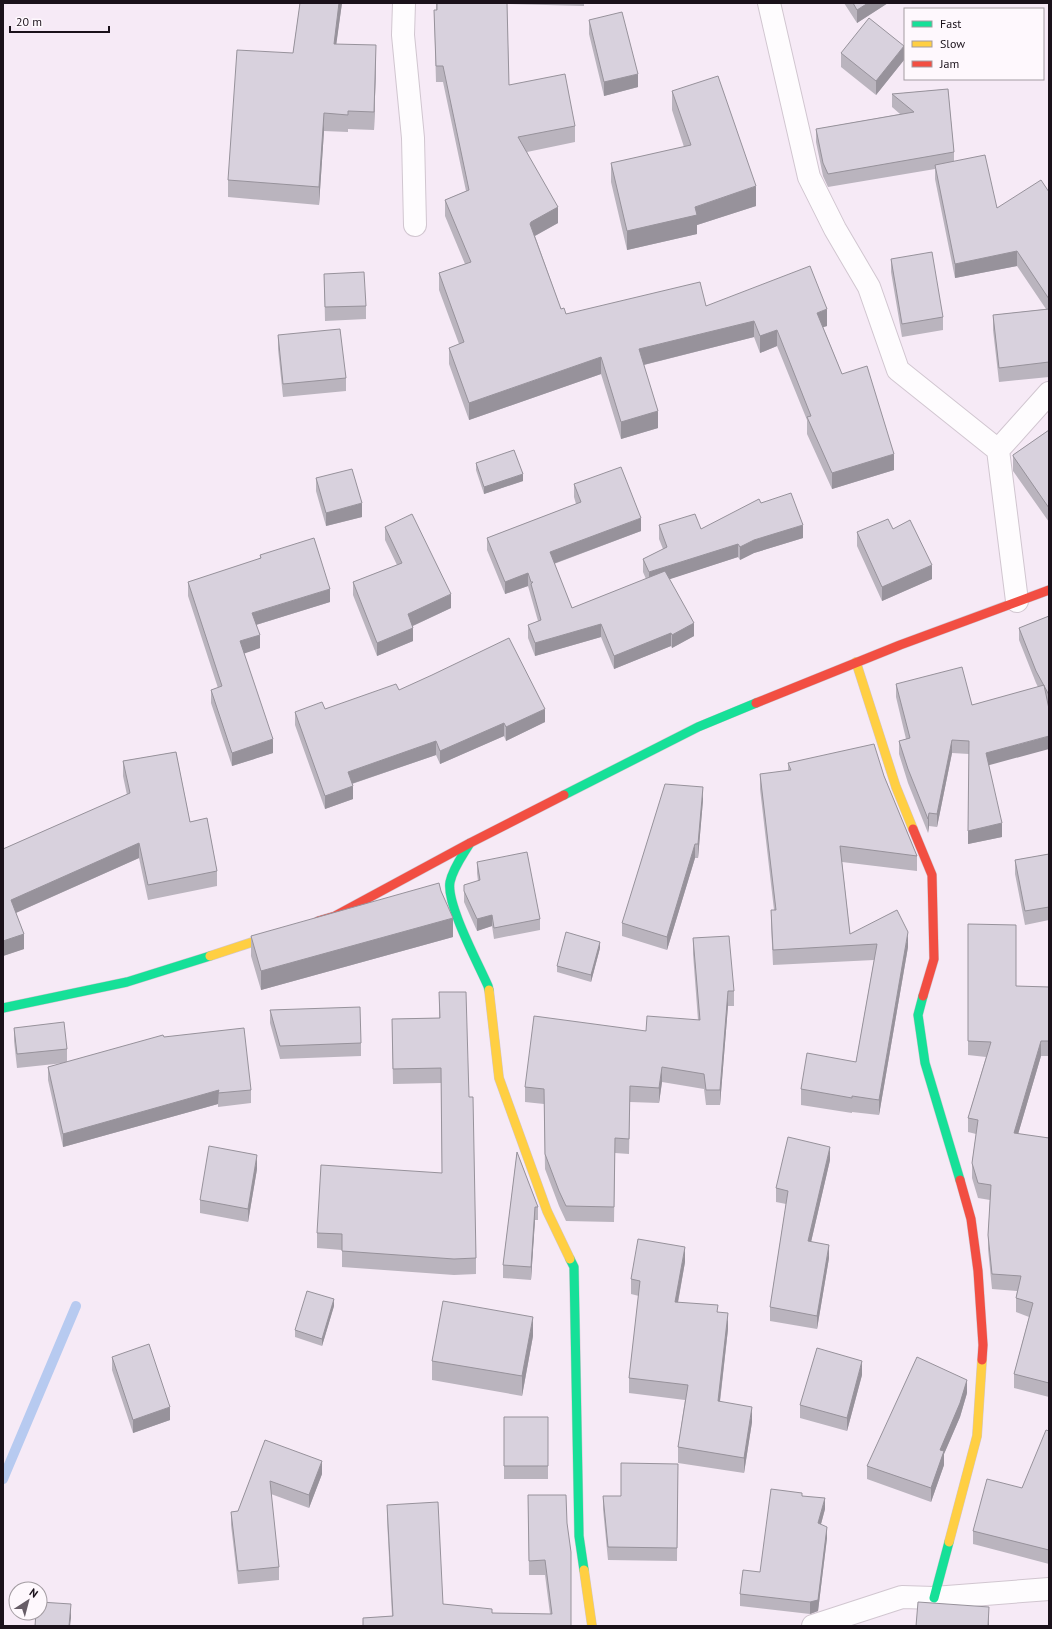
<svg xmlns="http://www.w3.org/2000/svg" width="1052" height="1629" font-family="'PT Sans',sans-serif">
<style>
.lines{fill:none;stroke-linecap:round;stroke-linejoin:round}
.stream{stroke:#b7caf0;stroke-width:10}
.street-casing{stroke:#d1c6d0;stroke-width:24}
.fast-casing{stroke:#d1c6d0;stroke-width:10}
.slow-casing{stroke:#d1c6d0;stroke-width:10}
.jam-casing{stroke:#d1c6d0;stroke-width:10}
.street{stroke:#fefcfe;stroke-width:22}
.fast{stroke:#16e098;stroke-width:9}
.slow{stroke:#ffcf43;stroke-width:9}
.jam{stroke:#f24e42;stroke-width:9}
.wall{fill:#bab4be}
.shaded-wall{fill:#97929b}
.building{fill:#d8d1dd;stroke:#97929b}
</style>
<rect width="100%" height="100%" fill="#f6eaf6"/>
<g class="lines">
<!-- stream -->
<path class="stream" d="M3,1479l73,-173"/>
<defs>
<path id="street" d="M404,3l-1,32 10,103 2,87
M769,3l40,174 26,52 34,58 29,83 100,80 19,151
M998,450l51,-57
M813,1626l89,-29 32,1 115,-9"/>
<path id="fast" d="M564,795l134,-68 58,-24
M470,843c-7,12 -17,25 -20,39 -4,22 28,81 38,104l1,4
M923,996l-5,19 7,48 35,117
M3,1008l124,-26 83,-26
M570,1259l4,8 5,269 5,34
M934,1598l15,-56"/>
<path id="slow" d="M856,662l40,125 17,42
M210,956l70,-23
M489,990l10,88 48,133 23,48
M949,1542l28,-106 5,-76
M584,1570l8,56"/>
<path id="jam" d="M756,703l144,-58 149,-55
M913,829l19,46 2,84 -11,37
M318,921l17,-5 135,-73 94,-48
M960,1180l11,39 7,52 5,74 -1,15"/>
</defs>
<!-- street casing -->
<use href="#street" class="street-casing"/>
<!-- fast casing -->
<use href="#fast" class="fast-casing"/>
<!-- slow casing -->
<use href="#slow" class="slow-casing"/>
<!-- jam casing -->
<use href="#jam" class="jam-casing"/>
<!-- street -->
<use href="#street" class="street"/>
<!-- fast -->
<use href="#fast" class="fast"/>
<!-- slow -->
<use href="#slow" class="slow"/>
<!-- jam -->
<use href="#jam" class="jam"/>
</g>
<!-- wall -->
<path class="wall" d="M300,3h42l-6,41 40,19 -2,67 -26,-1v3l-24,-1 -5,74 -91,-8v-17l65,-127z
M436,3h148v3l-77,-2 2,81 66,41v16l-48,10 31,71 -23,13 26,73 5,5 140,-8 121,20 -4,1 19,47 52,96 -62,19 -25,-55v-14l-30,-74 -17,7 -6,-16 -110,28 14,63 -37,11 -20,-65 -132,46 -20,-56v-16l10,-4 -20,-54v-17l26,-9 -20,-48v-16l21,-9 -23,-109h-7l-2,-72h2z
M646,3h15l-15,1z
M844,3h44l-31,20z
M589,20l49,67 -34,9 -15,-62z
M841,53l63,7 -28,35 -35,-28z
M948,89l6,63v9l43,47 52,-16v185l-50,5 -6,-52v-15l53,-6 -29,-43 -62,12 -20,-99v-10l-107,18 -5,-11 -7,-34v-13l84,-15 -8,-7v-13z
M672,91l84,115 -59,19v9l-70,16 -16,-68v-19l73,-16 -12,-37z
M891,259l52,58v13l-41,7 -11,-65z
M324,274l42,32v13l-41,2z
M278,335l68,43v13l-63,6 -5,-48z
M1049,430v92l-36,-51v-16z
M476,463l47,18 -39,13 -8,-24z
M316,478l46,39 -36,9 -10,-35z
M574,484l67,47 -87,33 18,44 74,-29 -3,-7v-13l20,-10 -4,-10v-14l42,4 60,-26 42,35 -49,15 -14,7 -2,-3 -69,22 25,57 -22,12 -1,-2 -57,23 -13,-32 -66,19 -7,-18v-13l10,-4 -10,-35 -23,8 -18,-44v-12l89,-34 -2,-7z
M385,527l66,81 -38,18v15l-36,15 -24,-61v-13l44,-17 -12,-25z
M893,529l39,50 -50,22 -25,-55v-14z
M260,555l70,47 -74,23 4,23 -16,5 29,100 -41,13 -21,-63v-13l7,-2 -30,-92v-14l72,-23z
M1049,616v91l-1,-2 -59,60 13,72 -34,7 1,-90 -17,-1 -15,74 -8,-1 -1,7 -20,-50 -9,-29v-13l7,-2 -10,-42v-13l76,21 66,-18 -2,-4 -17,-43v-12z
M399,690l146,32 -39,19 -2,-5 -64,28 -4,-9 -84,29 1,15 -28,10 -30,-84v-13l30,-3z
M176,752l14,70 17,-4 10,53v15l-69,14 -9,-42 -123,55 8,21v15l-21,7v-107l124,-54 -4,-19v-15z
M788,763l96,13 33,80v15l-75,-9 8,72 58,13 -29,168 -27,-3v1l-51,-8v-16l55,-27 18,-102 -101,5 -2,-40v-15h3l-14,-121v-15l28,-3z
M703,800l-5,58h-3l-28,92 -45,-14v-13z
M1049,854v66l-24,5 -10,-51v-14z
M477,862l63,57v11l-46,9 -2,-13 -15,5 -13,-29v-17l14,-4 -1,-8z
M441,891l12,46 -192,53 -10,-34v-20z
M968,924l48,62 33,1v69h-8l-23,78 31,4v259l-35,-9v-14l15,-57 -13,-5v-14l1,-7 -25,-2 -4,-40v-14l2,-35 -12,-2 -6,-20v-15l4,-29 -8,-2v-14l18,-61 -18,-2z
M693,938l41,53v15h-6l-8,99h-14l-2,-16 -42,-7 -3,21 -29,-1 -1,52 -14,-1 -1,69 -48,-1 -7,-15 -14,-37 -1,-65 -19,-2v-15l121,-56 52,-11 -5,-66z
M600,948l-9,34 -34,-10v-6z
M439,992l30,105 7,161v16l-22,1 -112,-8v-17l-25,-2v-15l125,-60 -1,-90 -48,1 -1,-50v-15l47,-1z
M270,1010l91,33v13l-81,3 -10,-36z
M14,1028l53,21v13l97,-25 87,53v13l-33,4v-3l-155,43 -15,-67v-13l16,-4 -47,5 -3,-27z
M517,1152l21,55v13h-3l-4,60 -28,-2v-13z
M830,1160l-19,82 18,16 -12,71 -47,-8v-14l16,-103 -10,-2v-14z
M257,1169l-9,53 -48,-9v-13z
M685,1262l-7,41 40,9 10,17 -8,73 32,20 -8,51 -66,-10v-16l7,-47 -56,-7v-15l10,-82 -8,-2v-15z
M334,1306l-12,40 -27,-9v-7z
M533,1336l-11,60 -90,-16v-19z
M112,1357l58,63 -37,13 -21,-63z
M862,1375l-15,56 -47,-13v-13z
M967,1393l-7,24 -16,37v11l-13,37 -64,-23v-13z
M504,1417h44v62h-44z
M1049,1431v133l-76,-20v-13l49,-43z
M265,1440l57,34 -13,34 -38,-14 8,73v13l-41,4 -7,-59v-13l7,-1z
M678,1464l-1,97 -69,-1 -5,-51v-13h18z
M528,1495l39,28 4,103h-208v-8l29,-2 -5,-97v-14l56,99 49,9 58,1 -5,-39h-16z
M802,1496l23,13 -4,15 6,14 -9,73 -8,3 -70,-8v-12l20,-22z"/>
<!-- shaded-wall -->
<path class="shaded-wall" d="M339,3h3l-8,58v-17z
M868,3h20l-31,20v-13z
M376,45v18l-2,67v-18z
M904,46v14l-28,35v-14z
M638,74v13l-34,9v-14z
M324,113v18l-5,74v-18z
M756,186v20l-59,19v9l-70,16v-19z
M558,207v16l-27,15 -1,-14 1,-2z
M1017,251v15l-62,12v-14z
M827,309v17l-10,3v-16z
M754,321v16l-115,29v-17z
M777,330v16l-17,7v-17z
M601,357v17l-132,46v-17z
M658,411v17l-37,11v-17z
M894,454v16l-62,19v-16z
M523,474v7l-39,13v-7z
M362,503v14l-36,9v-13z
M641,518v13l-91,34v-13z
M803,525v13l-49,15 -14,7v-13l14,-7z
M738,544v13l-89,29v-14z
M932,565v14l-50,22v-14z
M528,573v13l-23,8v-12z
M330,589v13l-78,24v-13z
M451,594v14l-43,20v-14z
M694,623v13l-22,12v-13z
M601,624v13l-66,19v-13z
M413,628v13l-36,15v-13z
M671,633v13l-57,23v-13z
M260,635v13l-20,7v-14z
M545,709v13l-39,19v-14z
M504,723v13l-64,28v-13z
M1049,736v13l-63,17v-13z
M273,739v14l-41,13v-13z
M952,740v13l-15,74v-13z
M436,741v14l-88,30v-13z
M353,786v13l-28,10v-13z
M703,787v13l-5,58v-14z
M929,813v13l-1,7v-14z
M1002,823v14l-34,7v-13z
M139,843v15l-128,57v-15z
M695,844v14l-28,92v-13z
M492,915v11l-15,5v-12z
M453,918v19l-192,53v-19z
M908,932v15l-29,168v-15z
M24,934v15l-21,7v-15z
M600,942v6l-9,34v-7z
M728,991v15l-8,99v-15z
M1041,1041v15l-27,92v-15z
M662,1067v15l-3,21v-15z
M219,1090l-1,14 -155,43v-13z
M830,1147v13l-22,95v-14z
M257,1155v14l-9,53v-13z
M535,1207v13l-4,60v-13z
M829,1245v13l-12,71v-13z
M685,1247v15l-10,56v-16z
M334,1299v7l-12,40v-7z
M728,1313v16l-10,88v-16z
M533,1317v19l-11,60v-20z
M862,1361v14l-15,56v-13z
M967,1380v13l-7,24 -16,37v11l-13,37v-14l9,-38z
M170,1407v13l-37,13v-13z
M752,1407v15l-8,51v-15z
M322,1461v13l-13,34v-13z
M825,1498v11l-7,26v-12z
M827,1527v11l-9,73 -8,3v-12z
M71,1604v14l-1,8h-1z
M989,1607v19h-1z"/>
<!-- building -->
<path class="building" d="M300,3h39l-5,41 42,1 -2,67 -26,-1v4l-24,-2 -5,74 -91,-7 9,-130 56,3z
M437,3h70l2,82 56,-11 10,52 -57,11 40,70 -27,15 -1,2 31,85 3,-1 2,6 134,-32 6,24 104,-40 17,43 -10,4 25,61 25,-8 27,88 -62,19 -25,-56 4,-1 -34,-86 -17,6 -6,-15 -115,28 19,62 -37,11 -20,-65 -132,46 -20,-55 15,-6 -25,-69 32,-11 -26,-62 24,-10 -26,-124h-7l-2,-56h3z
M853,3h15l-11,7z
M622,12l16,62 -34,8 -15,-62z
M869,18l35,28 -28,35 -35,-28z
M718,76l38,110 -61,21 2,8 -70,16 -16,-68 80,-18 -19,-54z
M948,89l6,63 -126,22 -5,-11 -7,-34 98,-17 -22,-18z
M985,155l12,53 44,-28 8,12v107l-32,-48 -62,13 -20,-99z
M932,252l11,65 -41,7 -11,-65z
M364,272l2,34 -41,1 -1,-33z
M1049,309v53l-50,6 -6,-53z
M340,329l6,49 -63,6 -5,-49z
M1049,430v78l-36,-52v-1z
M514,450l9,24 -39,13 -8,-24z
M621,467l20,51 -91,34 22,56 93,-37 29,52 -22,12 -1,-2 -57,23 -13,-32 -66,19 -7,-18 13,-5 -10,-36 2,-2h-2l-3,-9 -23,9 -18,-44 94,-36 -7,-18z
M352,469l10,34 -36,10 -10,-35z
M791,493l12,32 -49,15 -14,7 -2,-3 -89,28 -6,-13 24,-12 -8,-22 36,-11 6,15 58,-30 2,4z
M412,514l39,80 -43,20 5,14 -36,15 -24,-61 49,-19 -17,-36z
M888,519l5,10 17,-9 22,45 -50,22 -25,-55z
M314,538l16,51 -78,24 8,22 -20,6 33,98 -41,14 -21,-63 11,-4 -34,-104 73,-24 -1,-3z
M1049,616v79l-13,-24 -17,-43z
M509,638l36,71 -39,18 -2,-4 -64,28 -4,-10 -88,31 5,14 -28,10 -30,-84 27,-10 3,7 71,-25 3,6 33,-15z
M962,667l10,38 72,-20 5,24v27l-63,17 16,70 -34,8 1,-90 -17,-1 -15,74 -8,-1 -1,6 -20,-50 -9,-28 11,-3 -14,-54z
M874,744l10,32 33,80 -77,-10 10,88 47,-24 11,22 -29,168 -27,-4v2l-51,-9 6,-36 49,9 21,-118 -104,6 -2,-40h5l-16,-136 31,-4 -3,-7z
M176,752l14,70 17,-4 10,53 -69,14 -9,-42 -128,57 13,34 -21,7v-92l127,-56 -7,-32z
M665,784l38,3 -5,57h-3l-28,93 -45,-14z
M527,852l13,67 -46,9 -2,-13 -15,4 -13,-28v-6l16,-5 -3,-18z
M1049,854v53l-24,4 -10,-51z
M439,883l2,8 12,27 -192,53 -10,-35z
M968,924l48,1v61l33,1v54h-8l-27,92 35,5v245l-35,-9 19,-71 -17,-5 5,-22 -29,-2 -4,-39 3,-50 -13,-2 -6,-20 6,-43 -10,-2 23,-76 -23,-1z
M566,932l34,10 -9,33 -34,-9z
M729,936l5,55h-6l-8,99h-14l-2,-16 -42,-7 -3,21 -29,-2 -1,53 -14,-1 -1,69 -48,-1 -7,-15 -14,-37 -1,-65 -19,-2 9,-71 112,15 1,-15 53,4 -7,-82z
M439,992h27l3,105h4l3,161 -22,1 -112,-8v-17l-25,-1 4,-68 121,8 -1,-105 -48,1 -1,-50 48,-1z
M360,1007l1,36 -81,3 -10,-36z
M64,1022l3,27 -50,5 -3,-26z
M244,1028l7,62 -33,3 1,-3 -156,44 -15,-67 115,-32 1,2z
M788,1137l42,10 -22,94 21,4 -12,71 -47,-9 18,-116 -12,-3z
M209,1146l48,9 -9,54 -48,-9z
M517,1152l21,55h-3l-4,60 -28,-2z
M638,1239l47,8 -10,55 43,3 -1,7 11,1 -10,88 34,6 -8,51 -66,-11 10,-62 -59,-7 11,-97 -9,-2z
M307,1291l27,8 -12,40 -27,-9z
M443,1301l90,16 -11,59 -90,-15z
M149,1344l21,63 -37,13 -21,-63z
M817,1348l45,13 -15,57 -47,-13z
M917,1357l50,23 -7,23 -20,47 4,1 -13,37 -64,-22z
M504,1417h44v49h-44z
M1046,1430l3,1v119l-76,-19 14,-52 35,9z
M265,1440l57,21 -13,34 -39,-14 9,86 -41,4 -7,-59 7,-1z
M621,1463l57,1 -1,84 -69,-1 -5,-51h18z
M771,1489l31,4v3l23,2 -7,25 9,4 -9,73 -8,2 -70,-8 3,-24 17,2z
M528,1495h38l1,28 4,29v74h-208v-8l30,-2 -6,-111 51,-3 5,102 49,5v4l60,1 -7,-54 -16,1z
M40,1602l31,2 -2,22h-34l1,-13h4z
M918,1602l71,5 -1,19h-72z"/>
<!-- border -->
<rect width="1052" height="1629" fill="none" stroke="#1a111a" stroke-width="8"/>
<!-- legend -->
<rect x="904" y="8" width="140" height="72" fill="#fef8fd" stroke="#a39ca2"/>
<rect x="912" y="21" width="20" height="6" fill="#16e098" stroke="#a39ca2"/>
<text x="940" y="28" font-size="12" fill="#1a111a">Fast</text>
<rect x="912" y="41" width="20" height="6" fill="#ffcf43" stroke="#a39ca2"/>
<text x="940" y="48" font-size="12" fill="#1a111a">Slow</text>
<rect x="912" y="61" width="20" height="6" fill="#f24e42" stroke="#a39ca2"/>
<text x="940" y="68" font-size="12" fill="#1a111a">Jam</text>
<!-- north arrow -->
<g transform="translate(28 1601) rotate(36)"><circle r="19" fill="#fef8fd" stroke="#a39ca2"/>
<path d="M0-3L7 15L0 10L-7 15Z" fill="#675d67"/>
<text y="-6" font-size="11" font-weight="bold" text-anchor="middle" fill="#1a111a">N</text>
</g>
<!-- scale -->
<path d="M10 26v6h99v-6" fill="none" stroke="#1a111a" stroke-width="2"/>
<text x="16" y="26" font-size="12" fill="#1a111a" stroke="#fef8fd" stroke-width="3" paint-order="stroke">20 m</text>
</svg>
